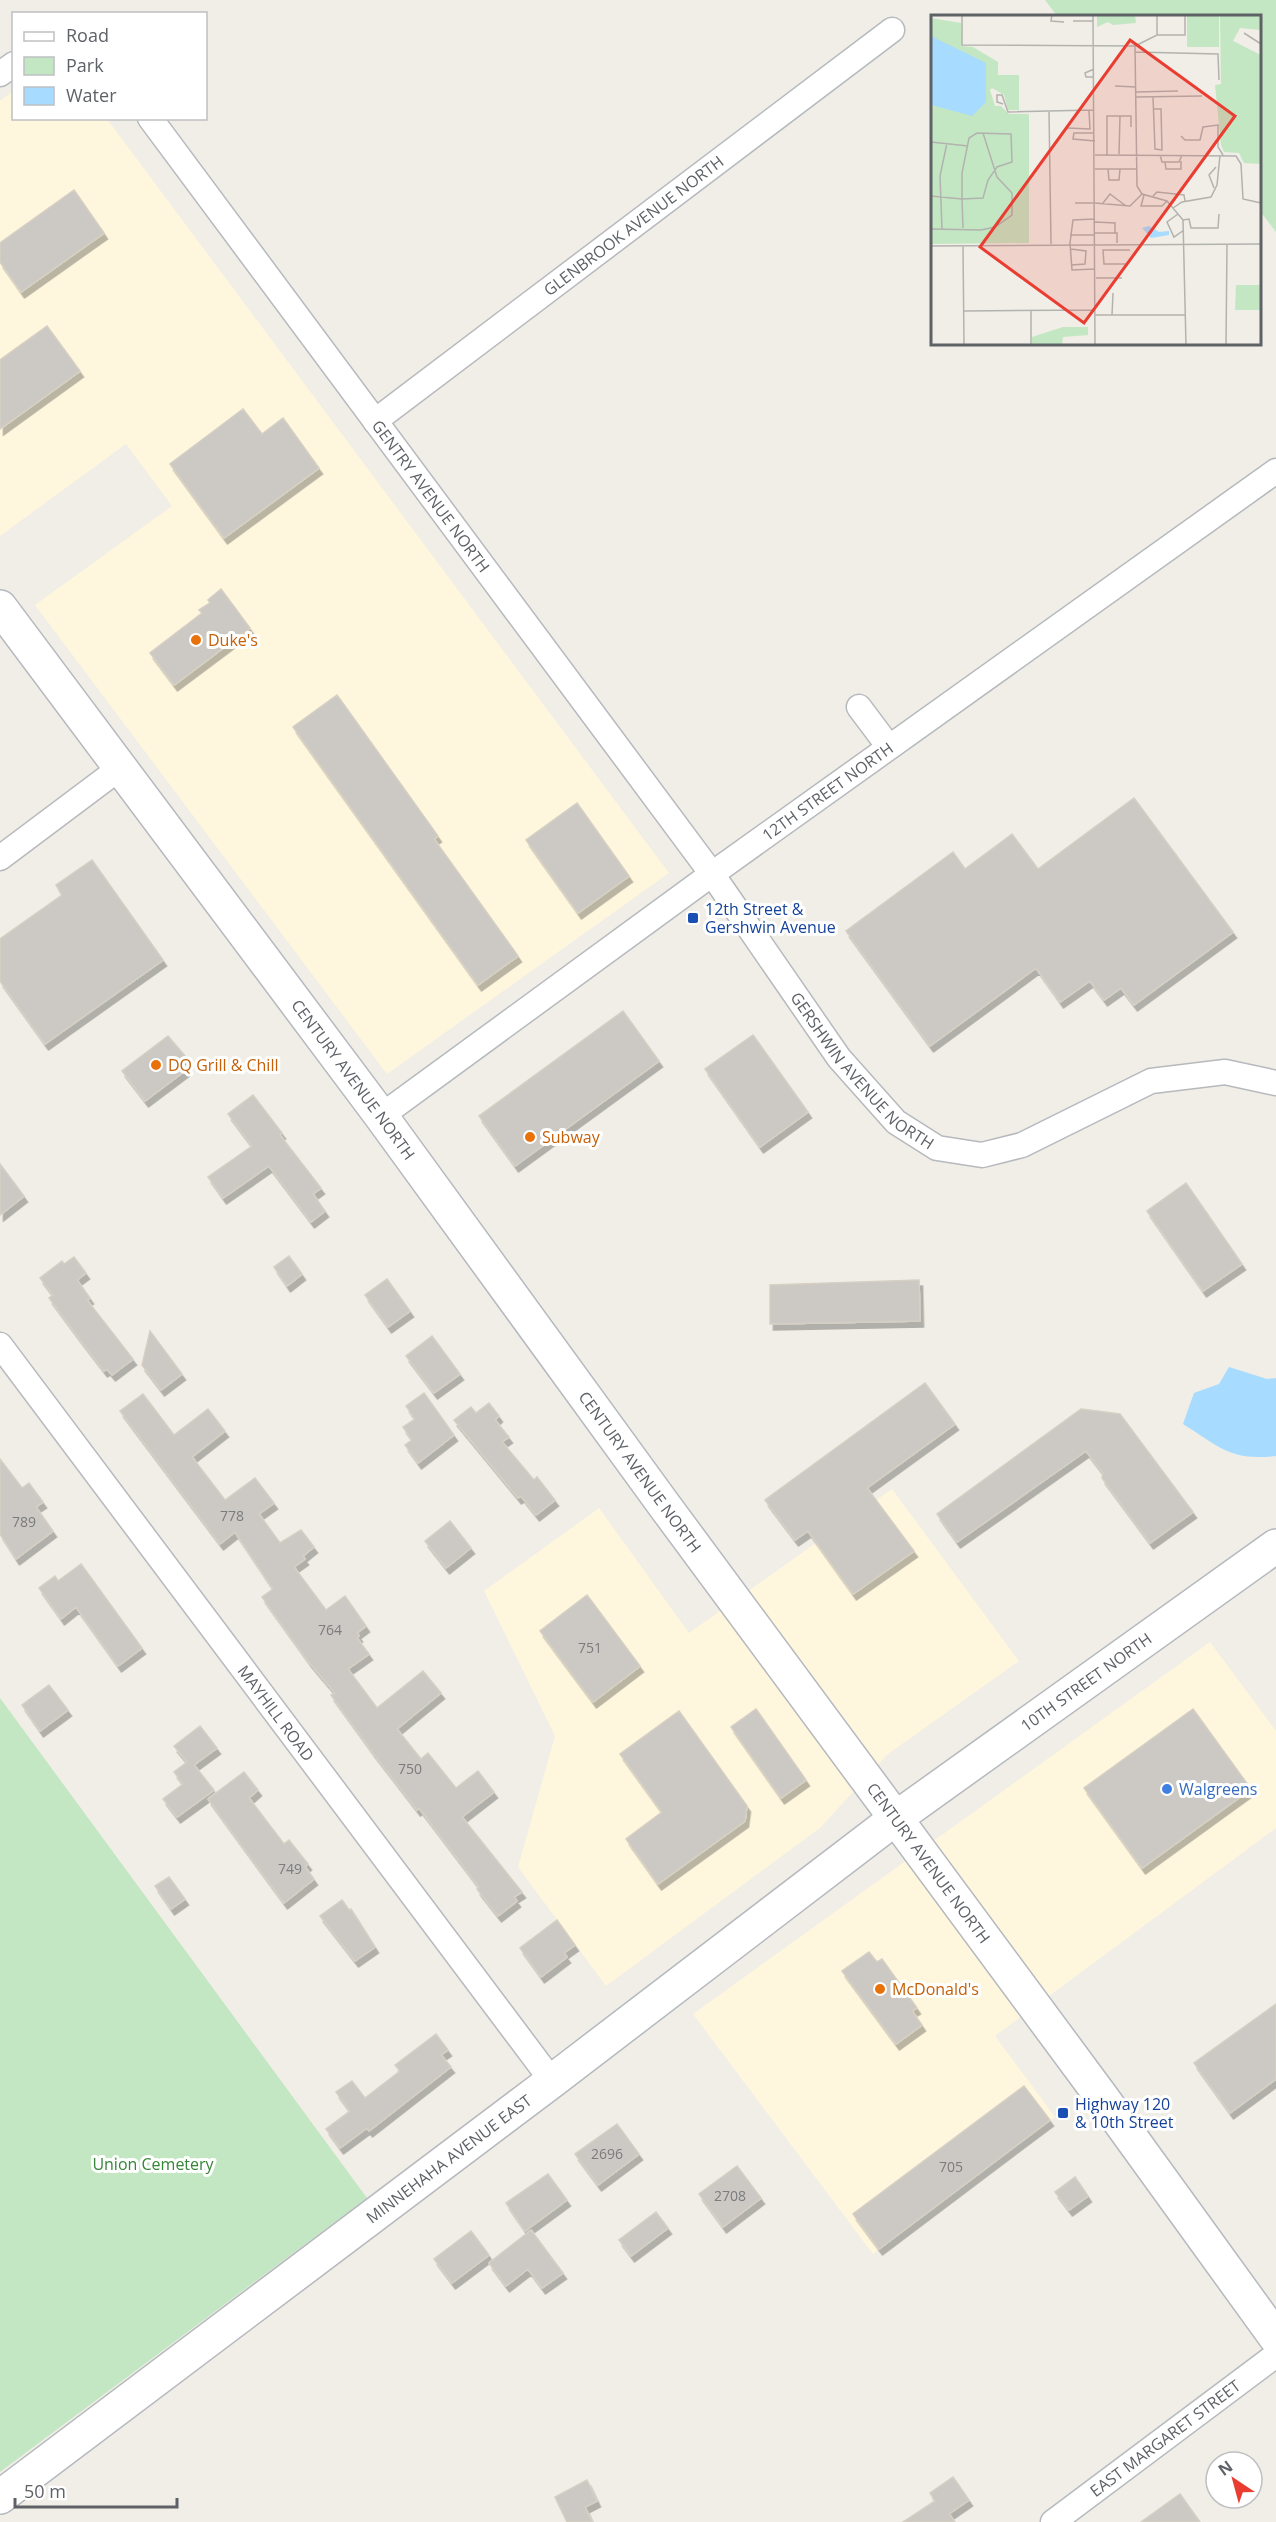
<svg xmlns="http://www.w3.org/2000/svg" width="1276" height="2522" font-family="'Open Sans',sans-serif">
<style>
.commercial{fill:#fef6dd}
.green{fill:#c4e7c3}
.water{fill:#a7dbff}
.building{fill:#ccc8c3;stroke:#d5cfc4;stroke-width:1.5;filter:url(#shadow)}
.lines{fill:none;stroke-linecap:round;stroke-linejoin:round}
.street-casing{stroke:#b6b9bd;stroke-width:27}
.secondary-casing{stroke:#b5b9be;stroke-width:36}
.street{stroke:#fff;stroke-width:24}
.secondary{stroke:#fff;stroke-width:33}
.food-dot{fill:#e8710a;stroke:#fff;stroke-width:2}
.transit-dot{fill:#1a4fb4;stroke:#fff;stroke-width:2}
.shop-dot{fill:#3f7fe0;stroke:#fff;stroke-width:2}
.labels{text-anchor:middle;stroke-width:6;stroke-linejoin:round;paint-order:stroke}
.number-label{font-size:14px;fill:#7a7c7e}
.street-label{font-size:16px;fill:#5e6267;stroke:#fff}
.food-label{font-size:16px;fill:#c56008;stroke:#fff;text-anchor:start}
.transit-label{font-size:16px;fill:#164399;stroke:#fff;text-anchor:start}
.shop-label{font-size:16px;fill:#366cbe;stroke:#fff;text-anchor:start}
.park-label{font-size:16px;fill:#358637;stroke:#fff}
.inset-road{fill:none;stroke:#b2b2af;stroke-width:1.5}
.view{fill:#ea3d32;fill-opacity:0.15;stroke:#ea3d32;stroke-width:3}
.inset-edge{fill:none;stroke:#5e6267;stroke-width:3}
</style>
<defs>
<filter id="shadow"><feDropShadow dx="3.5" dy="6" stdDeviation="0" flood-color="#0004"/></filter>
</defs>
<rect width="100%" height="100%" fill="#f0eee6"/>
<!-- commercial -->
<path class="commercial" d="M13,91l1,27 93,1 562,754 -282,201 -352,-469 137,-99 -46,-62 -126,92v-435z
M892,1489l127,172 -131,93 -68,74 -214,158 -88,-119 37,-131 -71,-145 115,-83 90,125z
M1210,1642l66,89v97l-281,208 60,81 -182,137 -180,-240z"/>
<!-- green -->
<path class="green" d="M1045,0h231v232l-16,-21v-195h-203z
M0,1698l367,500 -367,274z"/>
<!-- water -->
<path class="water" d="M1229,1367l38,12 9,-1v78c-46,5 -56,-9 -93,-32l11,-31 25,-9z"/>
<!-- building -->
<path class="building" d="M74,190l30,43 -83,59 -21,-30v-19z
M47,326l33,45 -80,58v-69z
M243,409l19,25 21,-16 36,50 -95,70 -54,-74z
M221,589l29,39 -76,57 -24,-32 52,-40 -3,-3 11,-7 -2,-3z
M337,695l101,141 -4,3 84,117 -40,29 -185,-258z
M1134,798l99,134 -99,73 -13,-17 -17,12 -14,-19 -30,21 -24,-34 -106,78 -84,-115 107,-79 12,17 47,-35 26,35z
M577,803l52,73 -51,37 -52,-73z
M92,860l71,100 -118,84 -45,-63v-42l62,-44 -6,-10z
M623,1011l36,50 -144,105 -36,-50z
M753,1035l55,77 -48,35 -55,-78z
M168,1036l17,20 -6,5 7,9 -41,31 -23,-30z
M253,1095l29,38 -2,2 41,53 -8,6 12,17 -14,11 -42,-56 -46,32 -15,-21 44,-31 -24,-32z
M0,1164l24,32 -24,19z
M1186,1183l56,81 -39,27 -56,-80z
M289,1256l13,18 -15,12 -13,-19z
M74,1257l12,16 -9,7 13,18 -3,2 46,59 -21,16 -5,-6 -3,2 -26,-34 -29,-39 4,-3 -13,-17 22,-17 2,3z
M387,1279l23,32 -22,16 -23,-32z
M919,1280l1,41 -150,3v-39z
M150,1331l32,43 -21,16 -19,-25z
M432,1336l28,38 -26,19 -28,-37z
M925,1383l30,41 -88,64 47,63 -61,43 -45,-63 -13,9 -30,-40z
M424,1393l30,42 -36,28 -13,-18 7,-5 -9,-13 12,-8 -9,-13z
M143,1394l31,41 34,-26 17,22 -33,26 33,43 30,-22 19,25 -15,11 21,29 21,-13 13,17 -11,9 2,3 -11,8 32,43 19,-14 21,30 -9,7 2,3 -2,2 12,16 -21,15 29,39 46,-37 18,22 -44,36 24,30 7,-6 28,35 22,-17 16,21 -32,25 60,75 -8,5 3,4 -19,15 -21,-27 2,-2 -60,-79 -2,2 -44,-57 -42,-58 4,-2 -27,-32 -46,-64 11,-8 -38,-57 -15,12 -100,-133z
M489,1403l10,13 -4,4 14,17 -7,5 32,38 3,-3 18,23 -19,15 -15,-19 -3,2 -64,-78 17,-13 5,6z
M1081,1409l39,5 73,98 -43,31 -48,-65 1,-5 -17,-22 -129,91 -20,-28z
M0,1459l22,29 7,-5 14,19 -7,5 17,24 -37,28 -16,-25z
M450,1521l21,27 -25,20 -21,-27z
M81,1564l61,84 -24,18 -42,-59 -15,12 -22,-31 16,-12 3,5z
M587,1595l53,71 -47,36 -53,-71z
M49,1685l19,25 -28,21 -18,-26z
M756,1709l50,71 -25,18 -50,-71z
M1193,1709l58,80 -109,79 -58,-80z
M679,1711l68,95 -2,15 -87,63 -32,-45 36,-27 -42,-58z
M200,1726l17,22 -23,17 20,25 -37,27 -14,-18 20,-15 -9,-12 13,-10 -13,-16z
M244,1772l14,18 -9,8 35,46 5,-4 19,24 -3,3 9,12 -30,24 -76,-104z
M169,1877l16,22 -14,10 -16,-23z
M342,1900l7,10 2,-1 24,38 -20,14 -35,-45z
M557,1920l18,25 -11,8 3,4 -26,20 -21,-29z
M869,1952l8,10 5,-3 35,49 -5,3 10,14 -26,19 -54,-73z
M1276,2004v75l-46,34 -36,-50z
M436,2034l12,16 -7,5 10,12 -82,64 -2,-3 -27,20 -14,-19 24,-18 -14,-19 16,-11 13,17 35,-27 -5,-6z
M1024,2086l26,34 -171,129 -26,-35z
M617,2124l22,30 -41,31 -23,-31z
M737,2166l24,32 -38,29 -24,-33z
M548,2174l19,26 -42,31 -19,-28z
M1075,2177l13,19 -19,14 -14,-18z
M656,2212l12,16 -37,28 -12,-16z
M531,2230l32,43 -21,15 -14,-19 -22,17 -17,-23z
M471,2231l18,24 -37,28 -18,-24z
M953,2477l16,23 -20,14 6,8h-52l32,-21 -5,-8z
M587,2480l10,21 -12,6 7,15h-25l-12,-25z
M1180,2494l20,28h-59z"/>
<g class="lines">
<defs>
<g id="street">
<path d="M0,74l14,-10"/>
<path id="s1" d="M150,118l562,756 127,184 57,64 41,26 45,7 40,-10 129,-64 74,-9 51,11"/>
<path id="s2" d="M375,421l517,-391"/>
<path d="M859,707l30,40"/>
<path d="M0,858l120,-90"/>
<path id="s3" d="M381,1116l331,-242 564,-403"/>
<path id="s4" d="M0,1345l552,736"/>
<path id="s5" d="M1053,2522l223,-167"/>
</g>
<g id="secondary">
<path id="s6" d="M0,607l381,509 283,389 437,591 175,242"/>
<path id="s7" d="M0,2497l552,-416 344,-263 380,-272"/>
</g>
</defs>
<!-- street casing -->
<use href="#street" class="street-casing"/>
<!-- secondary casing -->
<use href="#secondary" class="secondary-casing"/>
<!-- street -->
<use href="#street" class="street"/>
<!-- secondary -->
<use href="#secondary" class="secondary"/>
</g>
<!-- markers -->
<g class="food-dot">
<circle cx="196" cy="640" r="6"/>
<circle cx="156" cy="1065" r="6"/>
<circle cx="530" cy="1137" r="6"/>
<circle cx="880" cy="1989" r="6"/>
</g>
<g class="transit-dot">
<rect x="687" y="912" width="12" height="12" rx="3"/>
<rect x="1057" y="2107" width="12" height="12" rx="3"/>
</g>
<circle class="shop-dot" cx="1167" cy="1789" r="6"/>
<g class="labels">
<!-- number labels -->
<g class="number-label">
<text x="232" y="1521">778</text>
<text x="24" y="1527">789</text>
<text x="330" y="1635">764</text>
<text x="590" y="1653">751</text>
<text x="410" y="1774">750</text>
<text x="290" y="1874">749</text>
<text x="607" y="2159">2696</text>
<text x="951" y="2172">705</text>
<text x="730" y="2201">2708</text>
</g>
<!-- street labels -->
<g class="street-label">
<text dy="6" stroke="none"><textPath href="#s2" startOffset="324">GLENBROOK AVENUE NORTH</textPath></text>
<text dy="6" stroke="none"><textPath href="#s1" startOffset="471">GENTRY AVENUE NORTH</textPath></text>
<text dy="6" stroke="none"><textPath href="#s3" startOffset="552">12TH STREET NORTH</textPath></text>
<text dy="6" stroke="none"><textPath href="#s1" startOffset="1191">GERSHWIN AVENUE NORTH</textPath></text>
<text dy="6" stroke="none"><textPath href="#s6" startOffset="590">CENTURY AVENUE NORTH</textPath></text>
<text dy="6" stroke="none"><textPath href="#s6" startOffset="1076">CENTURY AVENUE NORTH</textPath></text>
<text dy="6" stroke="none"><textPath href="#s7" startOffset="1358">10TH STREET NORTH</textPath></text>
<text dy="6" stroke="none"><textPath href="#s4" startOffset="460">MAYHILL ROAD</textPath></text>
<text dy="6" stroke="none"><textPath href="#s6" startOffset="1562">CENTURY AVENUE NORTH</textPath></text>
<text dy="6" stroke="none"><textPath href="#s7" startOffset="562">MINNEHAHA AVENUE EAST</textPath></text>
<text dy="6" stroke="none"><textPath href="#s5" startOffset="140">EAST MARGARET STREET</textPath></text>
</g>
<!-- food labels -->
<g class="food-label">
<text x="208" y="646">Duke's</text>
<text x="168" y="1071">DQ Grill &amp; Chill</text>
<text x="542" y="1143">Subway</text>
<text x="892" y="1995">McDonald's</text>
</g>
<!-- transit labels -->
<g class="transit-label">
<text x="705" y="915">12th Street &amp;<tspan x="705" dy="18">Gershwin Avenue</tspan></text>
<text x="1075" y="2110">Highway 120<tspan x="1075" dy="18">&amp; 10th Street</tspan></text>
</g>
<!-- shop labels -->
<g class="shop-label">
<text x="1179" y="1795">Walgreens</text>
</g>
<!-- park labels -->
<g class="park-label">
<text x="153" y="2170">Union Cemetery</text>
</g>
</g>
<!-- overview -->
<g transform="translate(931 15)">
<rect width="330" height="330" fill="#f0eee6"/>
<path d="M166,0h38l1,8 -23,2 -5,-3 -11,5zM256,0h32v32h-32zM289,0h41l-1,15 -20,-2 -7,13 28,14v109l-17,-1 -5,-10 -15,-1 -3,-7 -6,-60 6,-1zM0,3l30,5 1,23 11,1 25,15v13h21v35h-11l-4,-15 -12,-7 -2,2 5,16h6l8,8h20v129l-98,1zM305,270h25v25h-26zM132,312h25v8l-25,2 -1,8h-30v-8z" fill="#c4e7c3"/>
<path d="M0,21l55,27v39l-14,14 -41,-11zM218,211l10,6 10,-1v4l-18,3 -9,-10z" fill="#a7dbff"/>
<path class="inset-road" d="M31,0v30l173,1M121,0l-1,6 13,1M162,0l2,330M142,6h20M313,18l17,11M226,20v-20M204,31l2,140 5,8 25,7 16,19 3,125M204,31l22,-11h28v-20M204,37l83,2 1,26M162,62h-7l-1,-4 9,-4M184,71l21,1M205,77l42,-1M205,82l66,-1M222,82l2,52 7,1 -1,-41h-7M72,89l-6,-2v-7h5l6,17 85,-2M118,96l2,133M189,101h11v11M136,113l23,1 -1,-18M163,118h-20l-1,6 22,2M250,121l4,4h15l3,-13 15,-2v22l5,8M0,127l37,4M164,140l141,1 5,8 2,35 18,4M176,140v-39h13l-1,38M229,140l2,7h17l3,-7M234,147l1,7h15v-8M164,154h41M177,154l1,11h10l1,-11M283,173l-5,-13 7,-8M213,180l-3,11h21l5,-5M0,181l31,3 21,-1 5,-18 9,-13 15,-5 -1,-28 -34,-1 -8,5 -7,35v26l1,29M222,181l4,-4 27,3 1,6M144,188h19M164,188l35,3 12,-12M172,188l7,-9 16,12M242,193l9,-6 29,-5 6,-12 3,-30M247,199l-11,8 7,15 10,-7M163,204l-21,1 -3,23 2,27 23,-1M252,205l6,-1 2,9h27l1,-14M164,207l20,1v10M0,214l50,1 14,-3 17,-12v-22l-15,-16 -14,-44M11,214l-2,-53 7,-33M164,218h22v10M139,220h24M0,231l330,-2M32,231l1,99M140,234l15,2 -1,13 -14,1M197,249h-24l-1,-14h27M165,263h26M33,296l131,-1M100,296v34M164,300h91M181,300l1,-22M295,330l1,-101"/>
<path class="view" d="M199,25l105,76 -151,207 -104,-76z"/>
<rect width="330" height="330" class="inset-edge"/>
</g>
<!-- legend -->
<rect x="12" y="12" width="195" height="108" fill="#ffffff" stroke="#bfc0c2" stroke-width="1.5"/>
<rect x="24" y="32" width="30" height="9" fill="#ffffff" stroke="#bfc0c2" stroke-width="1.5"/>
<text x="66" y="42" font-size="18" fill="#5e6267">Road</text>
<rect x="24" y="57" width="30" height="18" fill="#c4e7c3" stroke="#bfc0c2" stroke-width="1.5"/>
<text x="66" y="72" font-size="18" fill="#5e6267">Park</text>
<rect x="24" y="87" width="30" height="18" fill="#a7dbff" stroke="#bfc0c2" stroke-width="1.5"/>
<text x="66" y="102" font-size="18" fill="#5e6267">Water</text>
<!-- north arrow -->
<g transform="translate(1234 2480) rotate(324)"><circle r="28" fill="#ffffff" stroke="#bfc0c2" stroke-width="1.5"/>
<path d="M0-4.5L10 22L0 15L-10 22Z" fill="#ea3d32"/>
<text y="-9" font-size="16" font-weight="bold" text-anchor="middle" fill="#5e6267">N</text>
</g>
<!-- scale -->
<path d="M15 2498v9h162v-9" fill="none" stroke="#5e6267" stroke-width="3"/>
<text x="24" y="2498" font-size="18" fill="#5e6267" stroke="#ffffff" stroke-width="4.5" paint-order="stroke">50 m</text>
</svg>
